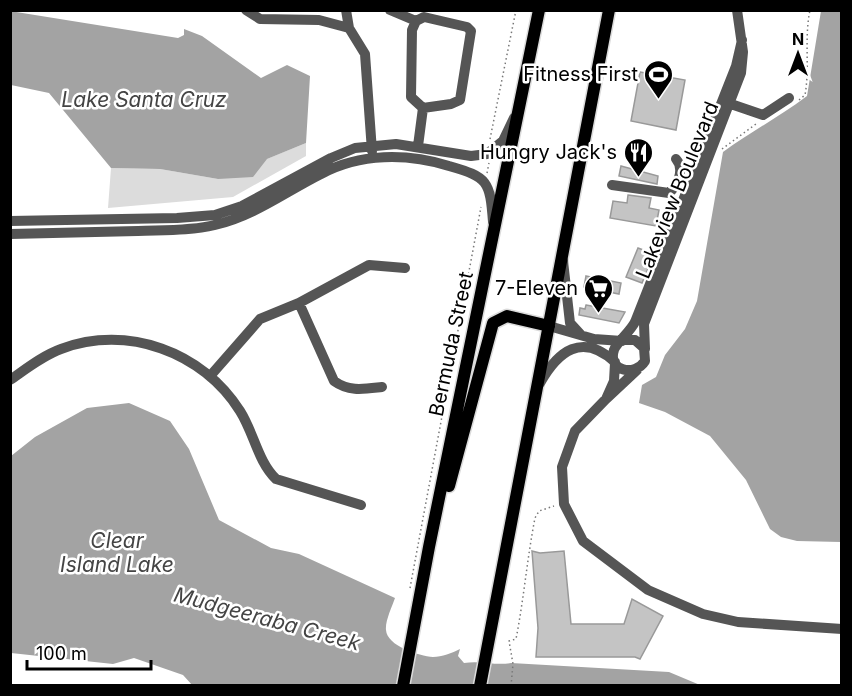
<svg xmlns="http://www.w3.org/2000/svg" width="852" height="696" font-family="Inter,sans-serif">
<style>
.green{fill:#dcdcdc}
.water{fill:#a3a3a3}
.building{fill:#c4c4c4;stroke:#999;stroke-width:1.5}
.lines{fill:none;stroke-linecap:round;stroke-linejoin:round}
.major-casing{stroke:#dbdbdb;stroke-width:15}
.path{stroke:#777;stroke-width:1.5;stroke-dasharray:1.5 3;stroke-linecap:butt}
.minor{stroke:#555;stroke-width:10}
.major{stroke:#000;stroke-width:12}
.labels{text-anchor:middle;stroke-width:5;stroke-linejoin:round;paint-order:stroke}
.poi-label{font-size:20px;fill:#000;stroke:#fff;text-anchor:end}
.street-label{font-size:20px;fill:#000;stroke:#fff}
.water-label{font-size:21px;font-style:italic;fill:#444;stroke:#fff}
</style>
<rect width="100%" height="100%" fill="#fff"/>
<!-- green -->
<path class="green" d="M306,143v13l-73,41 -125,11 3,-40 49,1 58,10z"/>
<!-- water -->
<path class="water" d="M10,11l168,27 6,-3v-6l18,7 59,42 26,-13 23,11 -4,67 -39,16 -14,18 -35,2 -58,-10 -49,-1 -62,-75 -38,-8z
M821,11h21l-1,531 -44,-1 -16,-4 -11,-8 -24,-49 -36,-44 -45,-24 -26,-9 3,-18 14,-8 9,-22 20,-26 12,-28 26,-149c29,-21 56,-35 84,-56z
M129,403l41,18 19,28 30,71 52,28 28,6 96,44c-3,9 -10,23 -9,32 1,16 33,26 47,27 9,0 19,-4 27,-8l-2,7 6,7c17,-3 31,3 47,0l158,9 31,13 -507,1 -10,-11 -49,-17 -21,6 -102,-11v-197l24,-19 52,-29z"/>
<!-- building -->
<path class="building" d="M640,72l45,8 -9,50 -45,-9z
M621,166l37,10 -1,8 -38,-8z
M628,195l23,3 -2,10 10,2 -3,16 -46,-8 3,-17 14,2z
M638,248l16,6 -12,29 -16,-6z
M586,276l35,7 -2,11 -35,-7z
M586,305l39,7 -6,11 -40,-8 1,-7 5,1z
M532,551l8,2 24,-2 7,73h53l8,-25 31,17 -23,43 -5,-2h-99l2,-29z"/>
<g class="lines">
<defs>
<path id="major" d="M449,486l44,-163 14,-7 42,10
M403,686l26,-139 110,-537
M480,686l129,-676"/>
</defs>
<!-- major casing -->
<use href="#major" class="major-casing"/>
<!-- path -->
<path class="path" d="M799,100l6,-5c5,-28 -1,-56 5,-85
M490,139l26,-129
M722,149l34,-25
M487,173l2,-10
M410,588l71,-381
M511,686l2,-22 -4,-23 7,-2c8,-41 11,-80 19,-121l4,-7 15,-5"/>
<!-- minor -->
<path class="minor" d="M246,10l14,9 59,1 30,8
M346,10l3,18 16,26 7,97
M390,10l26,11
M424,17l43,10 4,4 -11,69 -9,4 -28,4 -12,-11 1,-67 4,-9z
M725,102l38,13 26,-17
M418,146l5,-38
M612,185l57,8c9,-8 16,-24 7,-34
M10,221l167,-3 38,-3 27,-9 89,-48 24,-10 41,-4 75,12 16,-2 16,-13 11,-23
M10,234c43,-1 85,-2 128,-3 25,-1 52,0 77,-6 39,-9 70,-33 106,-51 39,-21 86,-21 128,-8 39,11 41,15 44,56
M563,261l7,62 11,12
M299,303l35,78c15,11 30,8 48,6
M549,326l45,13 28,2
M624,340h11l9,8 1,13c-10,16 -38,10 -31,-11 2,-7 16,-18 21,-28l101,-256 6,-26
M645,349l-1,-25 97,-251 2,-21 -6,-42
M615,363l-1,18 -8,18 31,-29
M211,375l49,-56 39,-16 70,-38 36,3
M10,380c16,-11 32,-24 51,-31 66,-25 142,3 179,62 14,22 18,51 36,68l85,26
M540,383c18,-32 42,-51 75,-21
M606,399l-31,32 -13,36 2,37 19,37 65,49 55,24 35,8 104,7"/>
<!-- major -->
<use href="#major" class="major"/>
</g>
<!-- icons -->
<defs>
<symbol id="stadium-pin" viewBox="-11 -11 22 30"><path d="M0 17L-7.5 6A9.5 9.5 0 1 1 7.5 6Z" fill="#000" stroke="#fff"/><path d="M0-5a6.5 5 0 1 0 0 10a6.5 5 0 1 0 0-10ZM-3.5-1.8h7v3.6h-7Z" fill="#fff"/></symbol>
<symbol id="restaurant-pin" viewBox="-11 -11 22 30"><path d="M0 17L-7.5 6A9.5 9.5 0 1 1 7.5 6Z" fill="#000" stroke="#fff"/><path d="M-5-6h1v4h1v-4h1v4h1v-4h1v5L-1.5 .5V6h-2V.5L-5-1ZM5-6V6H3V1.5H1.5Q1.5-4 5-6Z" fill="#fff"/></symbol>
<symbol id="supermarket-pin" viewBox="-11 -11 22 30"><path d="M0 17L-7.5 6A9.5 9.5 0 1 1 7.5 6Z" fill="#000" stroke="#fff"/><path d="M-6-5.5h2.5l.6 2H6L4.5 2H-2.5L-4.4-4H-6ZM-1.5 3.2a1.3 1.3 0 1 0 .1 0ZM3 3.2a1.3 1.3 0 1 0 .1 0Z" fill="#fff"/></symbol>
</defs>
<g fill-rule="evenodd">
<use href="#stadium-pin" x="642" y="58" width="33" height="45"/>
<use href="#restaurant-pin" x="622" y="136" width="33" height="45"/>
<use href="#supermarket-pin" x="582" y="272" width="33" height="45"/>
</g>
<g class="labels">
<!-- poi labels -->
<g class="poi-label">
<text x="638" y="81">Fitness First</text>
<text x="617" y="159">Hungry Jack's</text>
<text x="578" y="295">7-Eleven</text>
</g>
<!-- street labels -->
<g class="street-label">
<text transform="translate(677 190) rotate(-68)" y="7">Lakeview Boulevard</text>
<text transform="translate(451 344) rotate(-78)" y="7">Bermuda Street</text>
</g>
<!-- water labels -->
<g class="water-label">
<text x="144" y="107">Lake Santa Cruz</text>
<text x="117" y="548">Clear<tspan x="117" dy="24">Island Lake</tspan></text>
<text transform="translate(267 619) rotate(15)" y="7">Mudgeeraba Creek</text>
</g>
</g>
<!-- border -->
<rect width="852" height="696" fill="none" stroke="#000000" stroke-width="24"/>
<!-- north arrow -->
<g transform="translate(798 54)" stroke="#ffffff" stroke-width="4.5" paint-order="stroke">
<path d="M0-4.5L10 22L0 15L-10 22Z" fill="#000000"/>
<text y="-9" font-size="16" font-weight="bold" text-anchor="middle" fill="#000000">N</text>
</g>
<!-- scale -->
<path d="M27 660v9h124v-9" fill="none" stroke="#000000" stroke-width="3"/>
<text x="36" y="660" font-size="18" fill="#000000" stroke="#ffffff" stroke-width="4.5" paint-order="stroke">100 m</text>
</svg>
